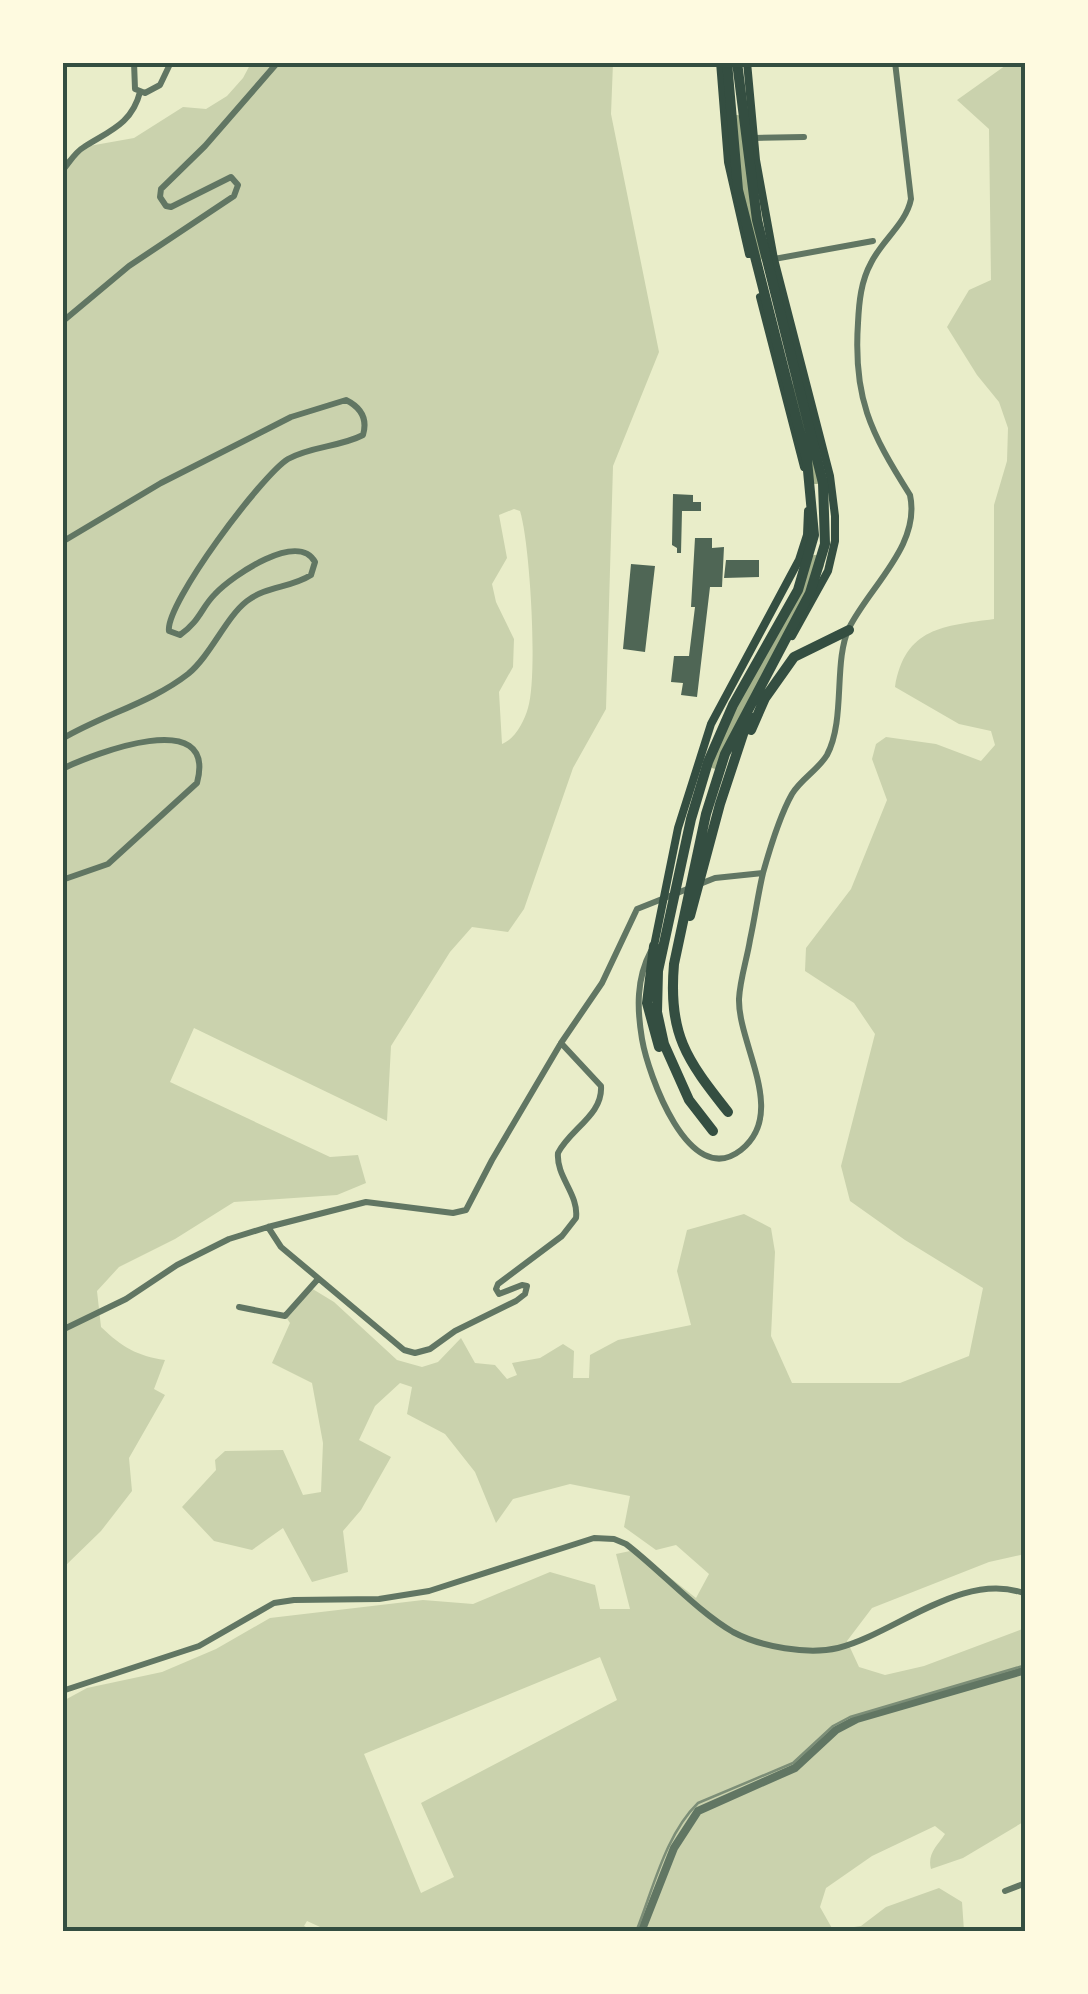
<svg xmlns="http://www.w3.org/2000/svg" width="1088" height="1994" font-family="'Sofia Sans Condensed',sans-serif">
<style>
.green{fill:#cad2ad;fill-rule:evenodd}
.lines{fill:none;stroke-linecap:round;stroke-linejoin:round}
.river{stroke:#a3b18a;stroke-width:18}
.building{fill:#4f6655}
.minor{stroke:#617663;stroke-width:6}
.tertiary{stroke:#617663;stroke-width:8}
.secondary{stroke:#344e41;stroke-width:8}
.motorway{stroke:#344e41;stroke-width:10}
.tram{stroke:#7c8e77;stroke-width:2.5}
.neatline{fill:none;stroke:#344e41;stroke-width:4}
</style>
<rect width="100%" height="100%" fill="#e9edc9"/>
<!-- green -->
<path class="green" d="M267,62l346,1 -2,51 48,238 -46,114 -7,243 -33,59 -49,141 -16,23 -36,-5 -22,25 -59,94 -4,75 -193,-93 -24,54 160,75 28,-2 8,28 -29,12 -103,7 -59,37 -56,28 -22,24 4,36c21,20 36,29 64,33l-11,29 11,6 -36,63 3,33 -31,40 -38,37v-1408l11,-3 15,-11 45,-8 49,-31 23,2 21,-13 16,-18 8,-15zM514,509l6,2c10,32 18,165 8,197 -4,14 -13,31 -26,36l-3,-52 14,-25 1,-28 -18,-37 -4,-18 15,-26 -8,-43z
M1009,63h16v1491l-36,8 -117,46 -25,33 12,26 26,8 39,-9 101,-38v193l-62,37 -32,11c-4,-15 6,-23 14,-35l-10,-8 -63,30 -46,32 -6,19 13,23 28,-4 25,-19 53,-19 23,14 2,29 -633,1 -24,-11 -3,5 10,5 -251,1v-231l24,-13 75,-16 54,-23 54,-31 153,-18 50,4 77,-32 45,13 5,24h30l-14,-55 19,-4 61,48 13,-24 -33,-29 -20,5 -32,-23 6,-31 -60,-12 -57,15 -17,24 -21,-51 -30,-38 -38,-20 5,-27 -12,-4 -25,23 -16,34 32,17 -30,53 -18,21 5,41 -36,10 -29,-54 -31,22 -38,-9 -32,-34 34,-37 -1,-10 10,-9 58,-1 20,45 18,-3 2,-49 -11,-60 -40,-20 18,-40 -4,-6 25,-29 23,14 63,58 25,7 16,-5 23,-24 14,25 20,2 12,14 10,-4 -5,-12 28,-5 23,-14 11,7 -1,27h16l1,-23 28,-15 73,-15 -14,-54 10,-41 57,-16 27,14 4,24 -4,84 21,47h108l69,-27 14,-68 -78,-48 -55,-39 -9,-35 34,-132 -21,-31 -49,-32 1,-23 45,-59 36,-89 -15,-41 4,-15 10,-7 50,7 45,17 14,-16 -4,-14 -32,-7 -64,-37c10,-60 49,-61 99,-68v-114l13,-44 1,-33 -9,-26 -22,-27 -30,-48 22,-37 22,-10 -2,-151 -32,-29zM600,1657l17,43 -196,103 33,74 -33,16 -57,-139z"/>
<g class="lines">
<!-- river -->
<path class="river" d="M737,124l21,127
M795,393l21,82
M716,760c27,-68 72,-127 99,-196"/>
</g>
<!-- building -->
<path class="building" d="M673,494l20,1v7h8v9h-19l-1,42h-4v-5l-5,-3z
M695,538h17v10l12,-1 -2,40h-12l-13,110 -16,-2 2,-12 -12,-1 3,-26h15l6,-49h-4z
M726,560h33v17l-35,1z
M631,564l24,2 -10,86 -22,-3z"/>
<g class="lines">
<!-- minor -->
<path class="minor" d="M134,62l1,27 10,4 15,-8 11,-23
M753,138l51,-1
M62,171c7,-8 13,-19 22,-24 25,-16 48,-23 56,-55
M774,259l99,-18
M62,322l67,-56 105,-70 4,-11 -7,-8 -60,30 -5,-1 -6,-9 1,-8 44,-43 73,-84
M62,542l99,-59 130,-66 55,-17c14,7 22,18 17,35 -23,12 -52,11 -75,24 -26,16 -123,145 -119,172l11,4c20,-14 21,-27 35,-41 18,-19 83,-63 100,-32l-4,13c-20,13 -45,11 -64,26 -21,16 -36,54 -59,73 -37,29 -86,41 -126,65
M62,769c31,-15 156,-64 135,14l-89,81 -46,16
M651,951c-15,28 -14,58 -9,88 6,35 47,152 99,111 47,-37 -3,-105 -2,-151 1,-20 8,-40 11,-59 5,-23 8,-46 13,-67 7,-25 16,-56 29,-79 9,-15 26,-24 35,-39 19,-36 6,-93 22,-127 21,-42 72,-83 61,-133 -40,-63 -57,-98 -52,-172 1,-21 3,-42 13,-60 11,-23 35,-39 40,-64l-16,-137
M268,1227l13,20 123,103 11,3 15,-4 25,-18 61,-30 9,-7 2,-8 -5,-1 -23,9 -3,-5 2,-5 64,-48 14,-18c3,-24 -20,-41 -18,-65 12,-24 45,-38 43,-67l-40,-43
M239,1307l46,9 33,-37
M62,1330l64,-31 51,-34 52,-26 39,-12 98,-25 87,11 13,-3 26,-50 69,-117 41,-60 35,-74 78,-31 48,-5
M62,1691l137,-45 75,-43 20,-3 85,-1 50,-8 165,-53 20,1 12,5c34,26 72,68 107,88 28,15 75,23 105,16 57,-14 126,-79 188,-54
M1005,1891l21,-8"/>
<!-- tertiary -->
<path class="tertiary" d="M641,1932l33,-84 24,-37 97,-43 41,-38 21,-11 169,-49"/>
<!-- secondary -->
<path class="secondary" d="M720,62l8,100 21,92
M747,62l9,98 18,99 56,217 5,40v25l-7,30 -36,65
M760,297l44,170
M654,946l24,-118 33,-104 88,-164 8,-25 1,-24"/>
<!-- motorway -->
<path class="motorway" d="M751,730l14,-32 29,-41 55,-27
M690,916l30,-112 29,-88
M654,946l-7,57 12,44
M728,1112c-42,-53 -60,-78 -54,-148l32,-150 19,-60 85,-161 15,-49 -2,-61 -66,-263 -20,-158
M713,1131l-24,-31 -25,-56 -7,-32 1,-41 33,-152 17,-57 25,-57 65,-115 16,-55 -7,-75 -69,-270 -11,-128"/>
<!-- tram -->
<path class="tram" d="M636,1932c17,-42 29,-97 62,-129l95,-40 40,-37 17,-9 176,-52"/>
</g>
<!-- border -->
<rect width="1088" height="1994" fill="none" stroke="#fefae0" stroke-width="130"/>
<rect x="65" y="65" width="958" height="1864" class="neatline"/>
</svg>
